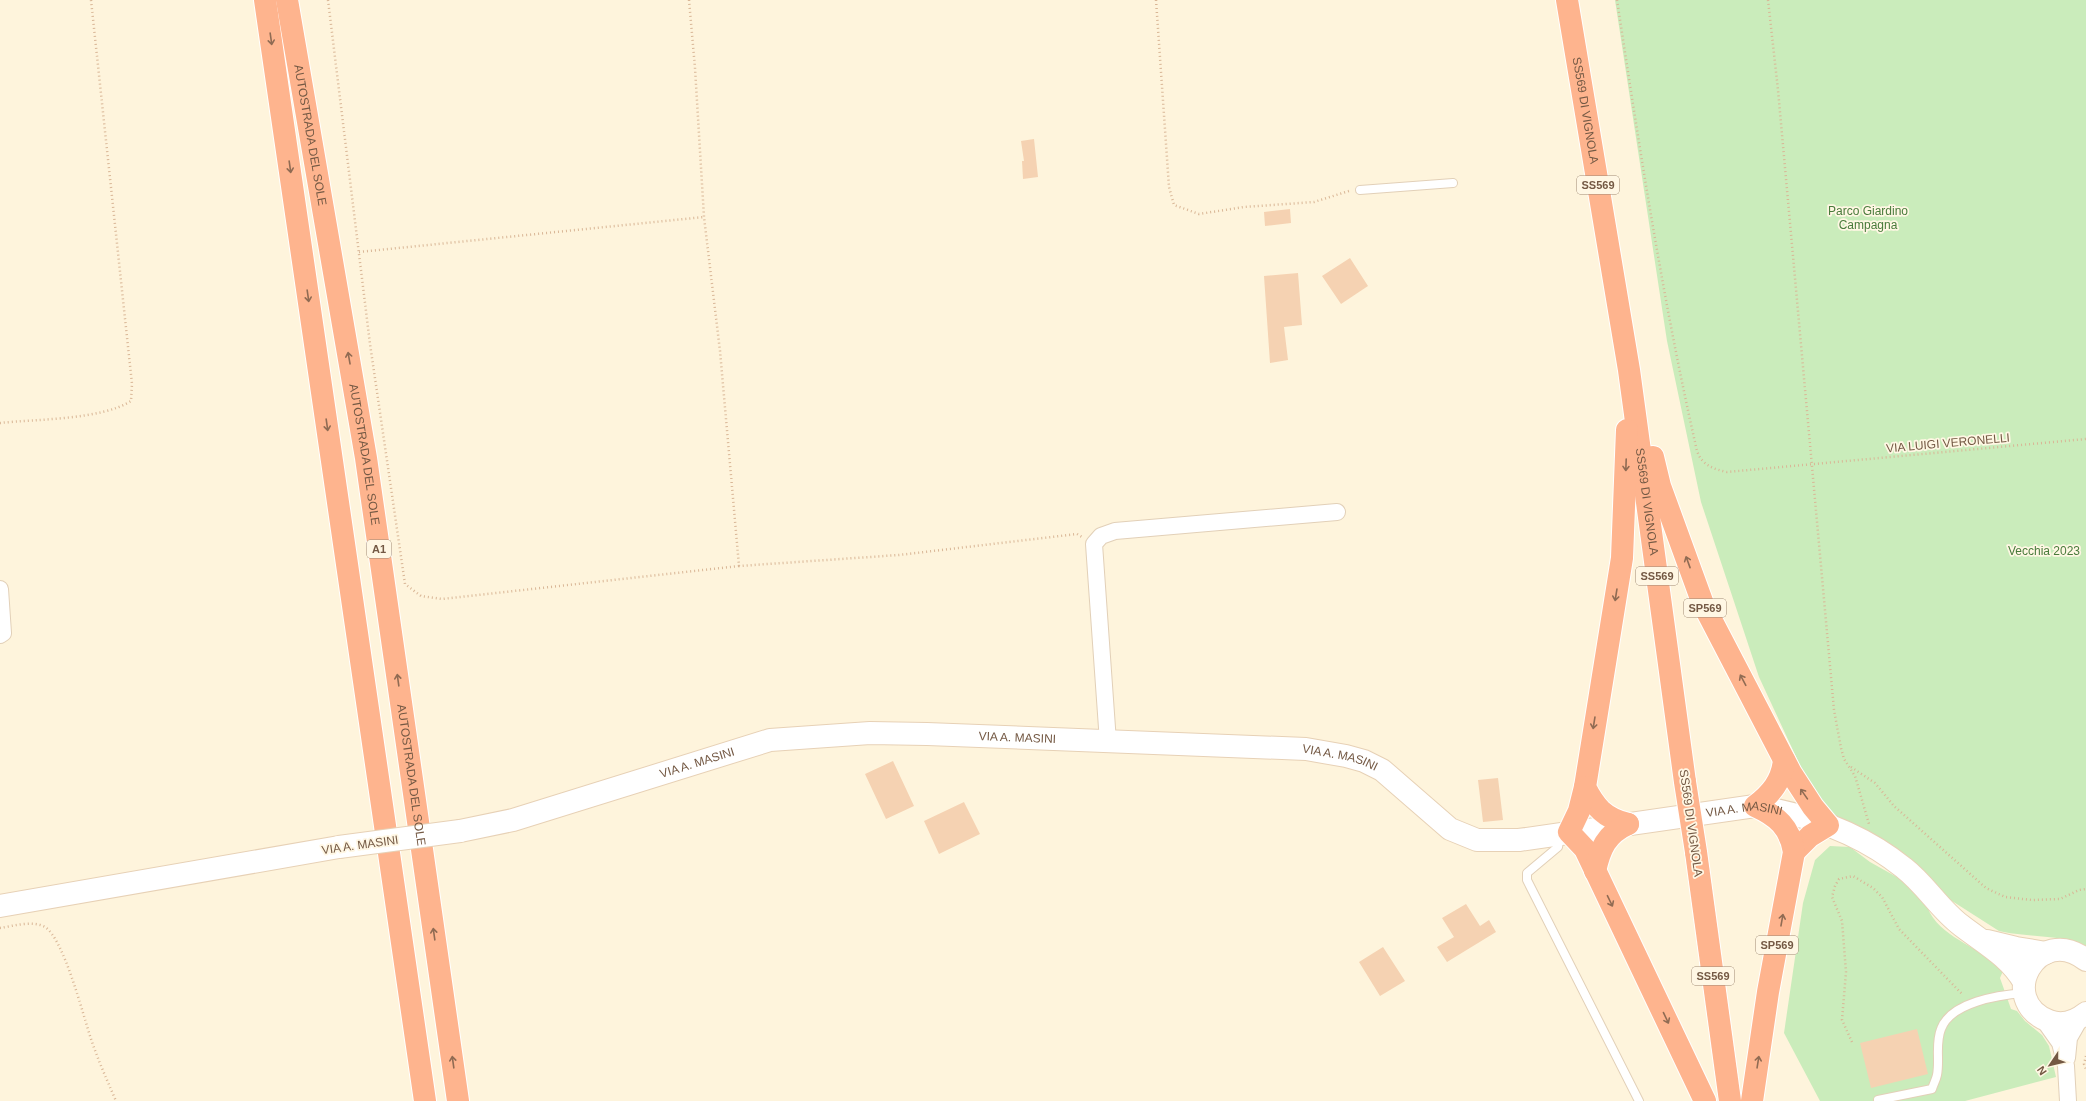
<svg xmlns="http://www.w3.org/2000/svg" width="2086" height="1101" font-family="Arial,sans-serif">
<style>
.green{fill:#caecbb}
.building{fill:#f5d2b2}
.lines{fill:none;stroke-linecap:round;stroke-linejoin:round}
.lane-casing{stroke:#e2d0b8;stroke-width:10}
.street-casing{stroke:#e2d0b8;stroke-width:18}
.secondary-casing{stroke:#e7d1b6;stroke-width:24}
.highway-casing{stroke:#fff;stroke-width:24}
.path{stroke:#d9b696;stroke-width:2.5;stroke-dasharray:1 3;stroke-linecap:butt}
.lane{stroke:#fff;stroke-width:8}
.street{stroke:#fff;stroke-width:16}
.secondary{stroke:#fff;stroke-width:22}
.highway{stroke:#feb48e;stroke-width:22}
.secondary-bridge-casing{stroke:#e7d1b6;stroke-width:24;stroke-linecap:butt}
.highway-bridge-casing{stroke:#fff;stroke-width:24;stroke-linecap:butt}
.secondary-bridge{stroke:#fff;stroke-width:22}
.highway-bridge{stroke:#feb48e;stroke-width:22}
.oneway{stroke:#906b53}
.labels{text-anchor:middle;stroke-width:3.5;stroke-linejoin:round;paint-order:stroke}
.shield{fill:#fff7e4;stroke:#9e8874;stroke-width:1}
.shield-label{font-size:11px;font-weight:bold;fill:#745944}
.street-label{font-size:12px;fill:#745944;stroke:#fff7e4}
.park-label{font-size:12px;fill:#497b3b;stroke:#fff7e4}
</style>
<rect width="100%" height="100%" fill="#fef4dc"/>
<!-- green -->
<path class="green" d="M1615,0h471v946c-19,-11 -64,-9 -87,-15l-97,-62 -71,-37 -72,-155 -58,-175 -34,-161z
M1830,846l20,1 20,15 25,14 27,10c2,8 4,19 8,27 15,27 52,34 73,58l-3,7 11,31 6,2 8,10 17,14 7,11 7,31 -91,24h-145l-36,-68 19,-130 12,-43z"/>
<!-- building -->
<path class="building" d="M1034,139l4,38 -15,2 -1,-18h2l-3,-20z
M1290,209l1,14 -26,3 -1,-14z
M1350,258l18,28 -27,18 -19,-28z
M1298,273l4,52 -18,2 4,33 -18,3 -6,-87z
M893,761l21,45 -28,13 -21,-45z
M1498,778l5,42 -20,2 -5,-42z
M964,802l16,32 -41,20 -15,-33z
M1466,904l14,22 9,-6 7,12 -49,30 -10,-15 17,-10 -12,-19z
M1383,947l22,34 -25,15 -21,-34z
M1917,1029l11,45 -57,14 -11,-45z"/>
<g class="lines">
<defs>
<path id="lane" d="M1360,190l93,-7
M1560,836l-2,11 -31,26v7l112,221
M1878,1100l54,-11c1,-4 4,-9 5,-14 3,-15 -2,-31 4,-46 10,-27 58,-34 83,-36"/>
<path id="street" d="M0,589l3,44 -3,2
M1108,742l-14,-198 7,-8 14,-5 222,-19
M2043,1019l17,24 6,23 2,35
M2067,1058l2,-20 12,-21"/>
<g id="secondary">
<path id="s1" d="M460,831l53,-11 257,-80 100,-7 57,1 379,15 40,7 18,5 18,9 68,59 27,11h42l236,-34c55,9 106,27 149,62 22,17 36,42 58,58 22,17 48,31 62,56"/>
<path d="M0,906l339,-59"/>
<path d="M1987,941l29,7 30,5"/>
<path d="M2086,960c-48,-38 -91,40 -37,61 13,5 27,0 37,-8"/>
</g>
<g id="highway">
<path d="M265,0l160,1101"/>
<path id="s2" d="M287,0l79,458 92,643"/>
<path id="s3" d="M1567,0l62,370 56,412"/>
<path d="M1627,430l-5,128 -37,229c10,20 19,31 43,37"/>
<path d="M1653,457l7,29 43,118 88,169 22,34 15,18 -18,11 -16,16"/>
<path d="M1585,787l-6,24 -10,21 16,17 120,252"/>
<path d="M1696,852l34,249"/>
<path d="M1595,871c5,-22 11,-37 33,-47"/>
<path d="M1752,1101l16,-109 26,-140c-4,-25 -17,-36 -39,-46 16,-12 27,-25 29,-46"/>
</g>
</defs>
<!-- lane casing -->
<use href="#lane" class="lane-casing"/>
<!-- street casing -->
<use href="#street" class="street-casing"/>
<!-- secondary casing -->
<use href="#secondary" class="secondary-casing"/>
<!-- highway casing -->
<use href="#highway" class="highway-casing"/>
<!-- path -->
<path class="path" d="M328,0l42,344 35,240 16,12 21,3 297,-33
M689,0l6,68 9,149 16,134 19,215 160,-11 178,-21 5,3
M1156,0l13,187 5,18 25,9 45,-7 70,-5 35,-11
M1617,0c23,151 46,302 80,451 5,14 16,18 30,21l359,-33
M1768,0l10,90 56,620 7,38 3,11 11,17 14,48
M359,252l345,-35
M0,423c36,-4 101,-3 131,-22l1,-17 -41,-384
M1851,767l24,16 19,23 92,82 19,9 27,3 28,-1 19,-9 7,-1
M0,928c13,-2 33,-8 45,-1 19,12 38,88 46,112 7,21 16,41 25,62
M1852,1042l-10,-22 4,-48 -4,-51 -10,-24 3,-11 4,-7 14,-3 20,12 9,9 17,32 64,66
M2086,1056l-2,8 2,5"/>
<!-- lane -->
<use href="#lane" class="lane"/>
<!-- street -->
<use href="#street" class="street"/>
<!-- secondary -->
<use href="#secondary" class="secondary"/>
<!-- highway -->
<use href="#highway" class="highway"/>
<defs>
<path id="secondary-bridge" d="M339,847l121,-16"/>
<path id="highway-bridge" d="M1685,782l11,70"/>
</defs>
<!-- secondary-bridge casing -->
<use href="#secondary-bridge" class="secondary-bridge-casing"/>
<!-- highway-bridge casing -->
<use href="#highway-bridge" class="highway-bridge-casing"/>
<!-- secondary-bridge -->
<use href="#secondary-bridge" class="secondary-bridge"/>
<!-- highway-bridge -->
<use href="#highway-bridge" class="highway-bridge"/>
</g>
<!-- one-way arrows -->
<defs><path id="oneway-shaft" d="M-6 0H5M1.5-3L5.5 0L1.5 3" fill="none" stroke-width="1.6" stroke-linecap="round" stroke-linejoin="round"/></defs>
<g class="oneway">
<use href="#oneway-shaft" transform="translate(271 39) rotate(82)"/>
<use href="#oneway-shaft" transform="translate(290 167) rotate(82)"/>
<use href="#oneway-shaft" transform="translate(308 296) rotate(82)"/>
<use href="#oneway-shaft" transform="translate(349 358) rotate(-100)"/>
<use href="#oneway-shaft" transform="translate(327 425) rotate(82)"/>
<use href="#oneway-shaft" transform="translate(1626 465) rotate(92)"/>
<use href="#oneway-shaft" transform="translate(1688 562) rotate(-110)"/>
<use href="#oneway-shaft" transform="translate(1616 595) rotate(99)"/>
<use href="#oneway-shaft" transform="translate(398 680) rotate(-98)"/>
<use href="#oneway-shaft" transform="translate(1743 680) rotate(-118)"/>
<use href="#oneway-shaft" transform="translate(1594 723) rotate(99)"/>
<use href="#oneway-shaft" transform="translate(1804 794) rotate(-125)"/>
<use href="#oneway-shaft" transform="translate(1610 901) rotate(64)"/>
<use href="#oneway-shaft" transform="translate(1782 920) rotate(-80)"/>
<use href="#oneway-shaft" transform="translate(434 934) rotate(-98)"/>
<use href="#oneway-shaft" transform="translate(1666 1018) rotate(65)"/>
<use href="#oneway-shaft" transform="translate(453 1062) rotate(-98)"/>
<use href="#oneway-shaft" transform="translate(1758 1062) rotate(-81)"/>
</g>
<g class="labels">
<!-- shield labels -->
<g class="shield">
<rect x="1577" y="176" width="42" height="18" rx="3"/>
<rect x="367" y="540" width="24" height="18" rx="3"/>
<rect x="1636" y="567" width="42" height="18" rx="3"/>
<rect x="1684" y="599" width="42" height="18" rx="3"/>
<rect x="1756" y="936" width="42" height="18" rx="3"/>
<rect x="1692" y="967" width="42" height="18" rx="3"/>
</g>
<g class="shield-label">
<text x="1598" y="189">SS569</text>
<text x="379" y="553">A1</text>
<text x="1657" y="580">SS569</text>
<text x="1705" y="612">SP569</text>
<text x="1777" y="949">SP569</text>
<text x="1713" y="980">SS569</text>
</g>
<!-- street labels -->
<g class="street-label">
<text dy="4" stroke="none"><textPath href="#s3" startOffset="112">SS569 DI VIGNOLA</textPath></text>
<text dy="4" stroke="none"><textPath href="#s2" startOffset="137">AUTOSTRADA DEL SOLE</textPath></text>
<text transform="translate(1948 443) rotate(-5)" y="4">VIA LUIGI VERONELLI</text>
<text dy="4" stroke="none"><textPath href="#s2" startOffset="461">AUTOSTRADA DEL SOLE</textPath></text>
<text dy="4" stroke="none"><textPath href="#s3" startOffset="508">SS569 DI VIGNOLA</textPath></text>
<text dy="4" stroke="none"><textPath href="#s1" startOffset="571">VIA A. MASINI</textPath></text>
<text dy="4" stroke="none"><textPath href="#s1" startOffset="895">VIA A. MASINI</textPath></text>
<text dy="4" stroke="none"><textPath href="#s1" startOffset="247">VIA A. MASINI</textPath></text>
<text dy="4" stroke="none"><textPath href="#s2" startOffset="785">AUTOSTRADA DEL SOLE</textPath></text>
<text dy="4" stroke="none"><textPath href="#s1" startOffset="1328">VIA A. MASINI</textPath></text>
<text transform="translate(1691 823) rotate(82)" y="4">SS569 DI VIGNOLA</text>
<text transform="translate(360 845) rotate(-8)" y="4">VIA A. MASINI</text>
</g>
<!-- park labels -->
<g class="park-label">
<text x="1868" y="215">Parco Giardino<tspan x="1868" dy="14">Campagna</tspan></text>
<text x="2044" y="555">Vecchia 2023</text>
</g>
</g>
<!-- north arrow -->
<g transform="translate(2050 1065) rotate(235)" stroke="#fff7e4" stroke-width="3" paint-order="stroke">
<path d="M0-3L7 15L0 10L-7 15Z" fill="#745944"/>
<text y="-6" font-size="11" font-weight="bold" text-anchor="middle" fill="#745944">N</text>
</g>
</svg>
